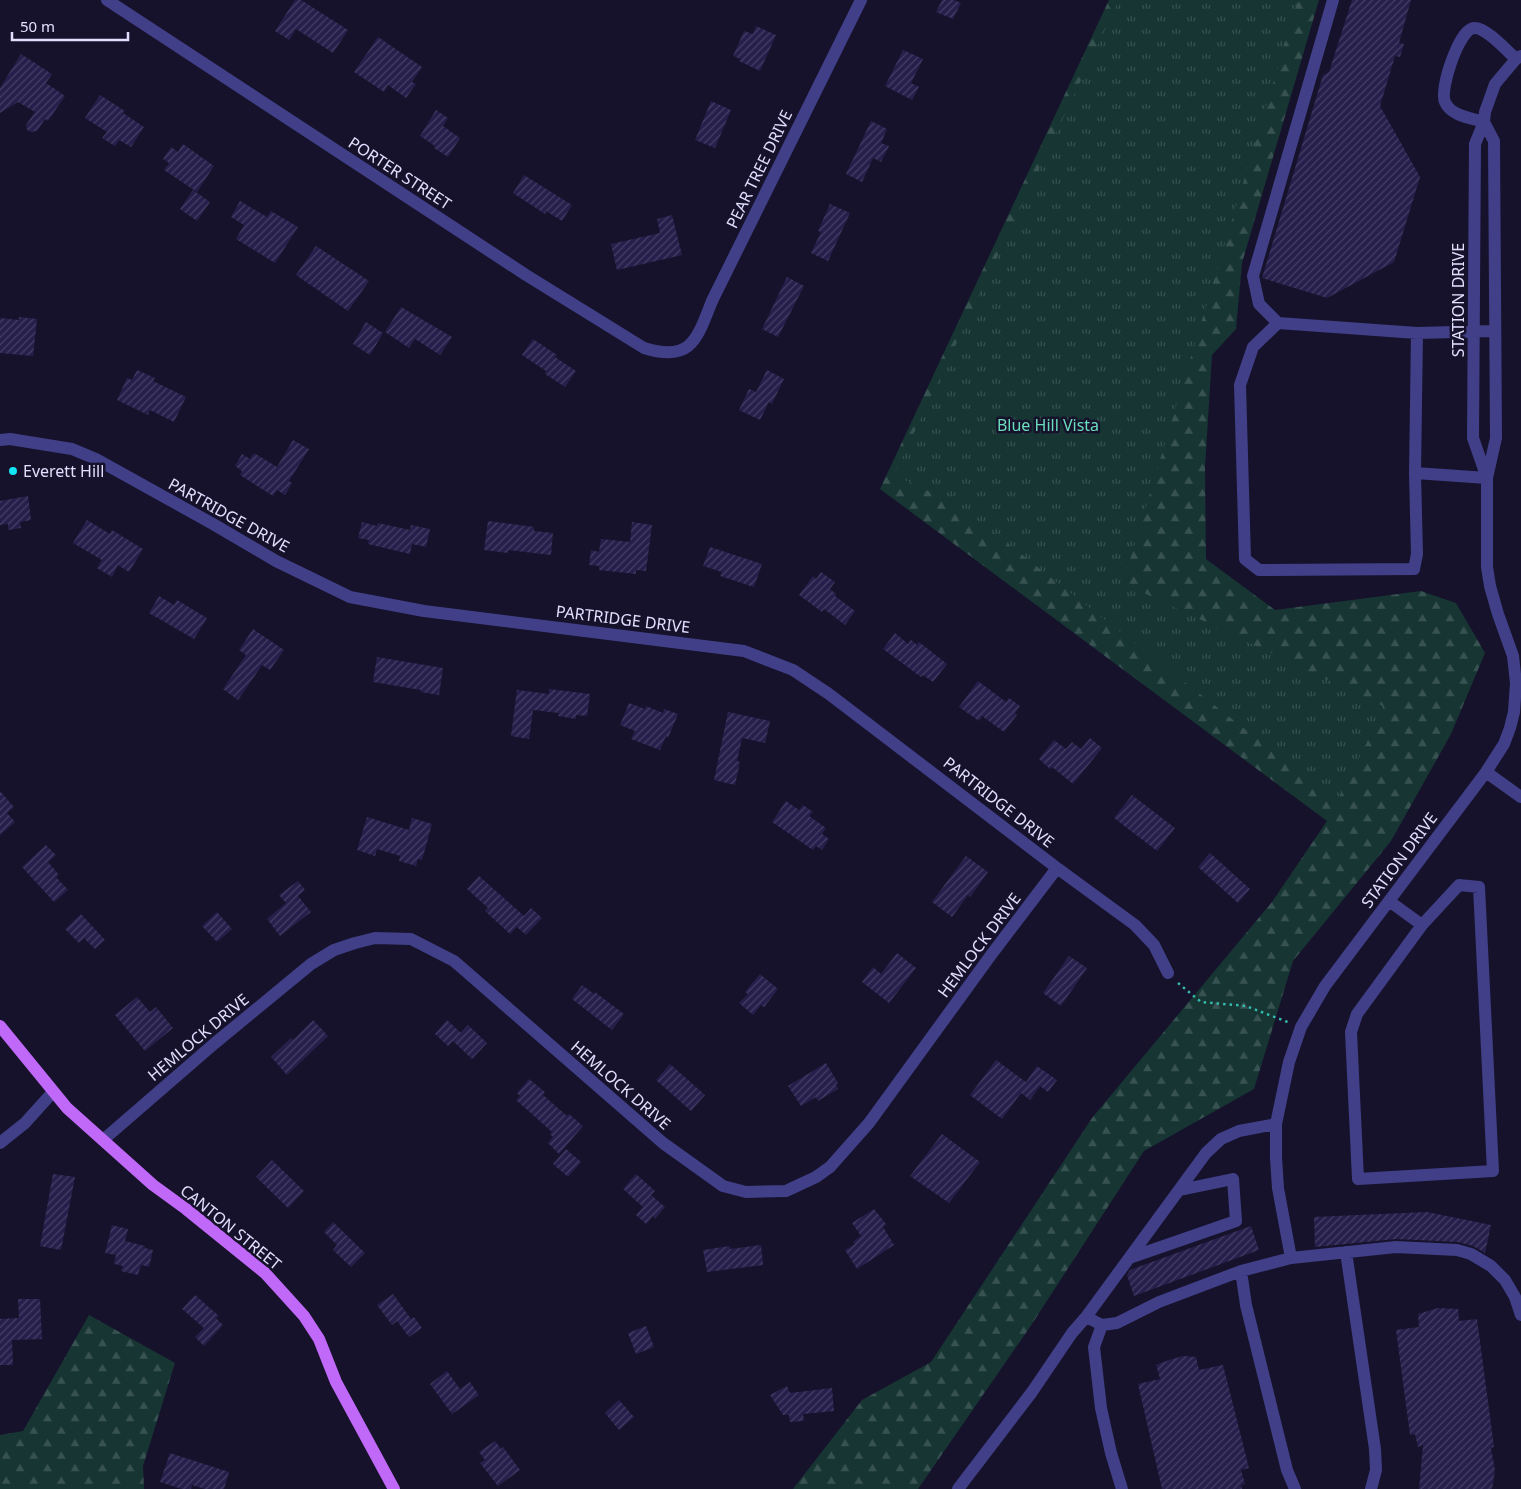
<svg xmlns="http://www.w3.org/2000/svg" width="1521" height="1489" font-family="'Noto Sans',sans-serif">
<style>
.forest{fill:url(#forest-firs)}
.park{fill:url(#park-tufts)}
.building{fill:url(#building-hatch)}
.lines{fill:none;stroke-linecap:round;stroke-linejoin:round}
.path{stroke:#36baae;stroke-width:2.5;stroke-dasharray:2.5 4;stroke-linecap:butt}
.minor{stroke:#403f88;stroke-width:12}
.major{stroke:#c069f9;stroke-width:12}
.poi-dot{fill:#11e5f6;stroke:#16122b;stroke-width:2}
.labels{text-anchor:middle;stroke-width:5;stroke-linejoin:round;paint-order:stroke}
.street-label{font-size:16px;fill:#e1defe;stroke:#16122b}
.park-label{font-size:16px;fill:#6addbd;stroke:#16122b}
.poi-label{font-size:16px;fill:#e1defe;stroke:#16122b;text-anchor:start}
</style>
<defs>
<pattern id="forest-firs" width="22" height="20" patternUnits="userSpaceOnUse" patternTransform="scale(1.25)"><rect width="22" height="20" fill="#163533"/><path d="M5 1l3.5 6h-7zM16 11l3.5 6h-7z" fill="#385252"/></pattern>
<pattern id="park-tufts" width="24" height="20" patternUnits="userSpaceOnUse" patternTransform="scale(1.25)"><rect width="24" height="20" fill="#163533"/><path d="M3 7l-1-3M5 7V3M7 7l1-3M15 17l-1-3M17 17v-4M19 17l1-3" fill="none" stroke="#385252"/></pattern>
<pattern id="building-hatch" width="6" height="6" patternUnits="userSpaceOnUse" patternTransform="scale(1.25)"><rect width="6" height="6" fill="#271f4b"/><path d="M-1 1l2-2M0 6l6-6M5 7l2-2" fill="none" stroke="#463f66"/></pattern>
</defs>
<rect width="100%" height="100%" fill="#16122b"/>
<!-- forest -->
<path class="forest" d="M1109,0h210l-77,263 -6,66 -24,26 -7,112 1,92 69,51 146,-19 35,12 29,50 -34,81 -60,107 -98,120 -39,128 -110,62 -114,176 -112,162h-125l69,-89 69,-38 161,-244 180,-216 55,-81 -447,-332z
M89,1315l86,48 -32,103 1,23h-144v-54l23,-4z"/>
<!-- park -->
<path class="park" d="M1119,0h179l-175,583 262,124 -48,94 -379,-296 -64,-30z"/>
<!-- building -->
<path class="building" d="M295,0h6l47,30 -15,23 -37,-24 -7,11 -14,-9z
M942,0h12l7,3 -8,16 -17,-7z
M1352,0h59l-12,43 5,1 -4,13 -5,-1 -15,50 40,71 -26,85 -67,36 -65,-20 61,-203 6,-3z
M756,26l20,9 -16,36 -21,-10 2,-2 -8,-3 11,-25 9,3z
M378,37l44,30 -10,15 4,2 -10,14 -18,-13 -4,7 -30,-20z
M903,50l20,9 -12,24 8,4 -7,13 -27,-14z
M21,54l31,20 -6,9 19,13 -17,25 -3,-2 -8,12 -6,1 -4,-2 -1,-5 9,-13 -17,-10 -18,11v-25z
M100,95l25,16 -2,2 21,14 -13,20 -12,-7 -4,6 -13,-8 5,-6 -22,-14z
M711,101l20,9 -16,38 -20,-8z
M436,110l12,8 -5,8 17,12 -12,19 -14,-9 1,-2 -15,-10z
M871,121l16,8 -6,14 8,3 -8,16 -8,-4 -11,24 -16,-8z
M183,144l31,22 -17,26 -33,-22 5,-7 -6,-4 8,-12 7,5z
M524,175l48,30 -10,16 -16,-10 -1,3 -32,-21z
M193,190l17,12 -13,19 -17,-12z
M240,201l27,16 4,-6 27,16 -23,36 -39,-24 8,-14 -13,-8z
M830,204l20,9 -22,48 -17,-8 10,-21 -3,-1z
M672,215l10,40 -65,15 -6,-26 49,-11 -3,-14z
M316,246l53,35 -21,30 -52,-36z
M787,277l17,9 -26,51 -16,-8z
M401,307l51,30 -12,18 -25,-16 -6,9 -24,-16z
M19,317l18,2 -4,37 -33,-3v-35l19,2z
M366,322l17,11 -13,22 -17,-11z
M533,339l24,16 -2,2 21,14 -11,16 -20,-13 1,-3 -24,-16z
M137,370l18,8 -2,3 33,16 -12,25 -24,-12 -2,5 -31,-15 10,-22 5,2z
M767,370l17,9 -12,25 -3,-2 -9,18 -21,-10 10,-21 7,3z
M293,440l16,9 -20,32 3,2 -7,12 -8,-5 -4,6 -33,-21 2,-4 -7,-5 7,-12 8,5 4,-6 23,14z
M28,496l3,24 -11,2 1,6 -13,2v-6l-8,1v-24z
M87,520l23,14 2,-4 31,19 -14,23 -11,-7 -6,12 -15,-9 5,-8 -29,-17z
M488,521l46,6v4l19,2 -2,22 -43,-5v3l-24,-3z
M362,522l15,4 1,-3 32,7 1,-5 19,4 -4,18 -14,-3 -2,10 -42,-10 1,-4 -11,-2z
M632,522l20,3 -6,46 -10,-1v4l-37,-4v-4l-10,-1 2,-15 8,2 2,-13 29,3z
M710,547l52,17 -8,23 -34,-11 2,-4 -19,-6z
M821,572l14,10 -5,7 6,5 -1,2 20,15 -10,14 -21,-16 -2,3 -23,-17 14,-19 3,3z
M159,596l15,9 3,-5 30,18 -13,21 -45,-26z
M253,629l31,21 -14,20 -8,-5 -24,35 -15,-11 23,-34 -7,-5z
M895,633l13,11 3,-4 6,5 2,-3 28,22 -14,18 -10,-7 -2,2 -38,-28z
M377,657l66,11 -4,27 -18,-3v-2l-48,-8z
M978,681l28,21 3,-4 11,8 -5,7 2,2 -13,17 -22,-16 -3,5 -20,-14z
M549,689l41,5 -3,22 -11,-1v4l-18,-3 1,-3 -26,-3 -4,29 -18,-3 6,-46 32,4z
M629,703l16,6 1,-3 17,7 1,-4 14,5 -10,24 -2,-2 -6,14 -29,-11 4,-8 -15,-6z
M728,712l42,9 -5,22 -23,-5 -5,23 3,1 -5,23 -21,-5z
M1090,738l12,10 -29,36 -21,-17 -2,2 -11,-10 15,-19 12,9 6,-7 9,7z
M0,791l14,16 -7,6 8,9 -15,13z
M1132,795l43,33 -18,23 -43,-33z
M786,801l13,9 4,-5 10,7 -4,4 17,12 -4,6 7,5 -7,11 -6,-4 -3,4 -41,-28z
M367,817l42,13 3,-12 20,6 -10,36 -4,-1 -2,7 -17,-5 1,-5 -23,-7 -2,7 -18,-6z
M46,845l10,10 -8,7 11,13 -3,2 12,13 -14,12 -32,-35z
M1210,853l40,36 -12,14 -40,-36z
M966,856l22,16 -18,25 -2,-2 -16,22 -20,-15z
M479,876l45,40 7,-8 11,10 -16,17 -9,-8 -7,7 -25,-23 3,-3 -21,-19z
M298,881l7,9 -7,6 13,16 -31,24 -13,-17 19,-16 -7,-8z
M217,912l15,17 -15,13 -15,-16z
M81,914l24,26 -10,9 -11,-11 -5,5 -14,-14z
M897,953l19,15 -27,35 -27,-21 11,-15 8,7z
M1069,956l18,12 -26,38 -18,-13z
M760,974l18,15 -14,18 -3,-2 -8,10 -14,-12 9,-9 -3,-2z
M582,985l12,9 1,-2 29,22 -12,16 -40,-31z
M137,997l13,15 6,-5 17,21 -28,23 -30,-36z
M313,1020l15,16 -41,39 -16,-18 20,-19 2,2z
M447,1020l14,13 -13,13 -13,-12z
M468,1025l19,18 -15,16 -19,-18z
M996,1060l30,22 11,-16 20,14 -9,12 -8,-6 -10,14 -9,-7 -19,26 -32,-24z
M826,1063l12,20 -2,1 2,5 -20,12 -2,-4 -15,9 -13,-20z
M670,1064l35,31 -14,16 -35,-31z
M529,1079l16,13 -2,3 24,21 2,-2 14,12 -24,28 -11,-11 5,-6 -3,-3 2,-2 -36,-32 4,-4 -3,-3z
M942,1134l38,28 -31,41 -39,-27z
M566,1149l15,13 -13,15 -15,-13z
M272,1160l32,31 -16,17 -32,-31z
M53,1174l22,3 -14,73 -21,-4z
M636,1174l19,17 -4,4 14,12 -10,12 -2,-3 -7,8 -10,-9 7,-8 -20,-18z
M874,1209l12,15 -3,3 11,18 -37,24 -12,-19 10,-6 -2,-2 8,-6 -9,-13z
M1427,1212l64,13 -6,28 -12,-7 -15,-4 -62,-3 -81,8 -1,-30z
M333,1222l32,31 -14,14 -18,-17 4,-5 -13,-13z
M112,1225l16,4 -3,12 20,5v2l8,2 -4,17 -8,-2 -3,10 -17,-4 2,-5 -9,-2 2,-9 -11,-2z
M1251,1226l8,24 -125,46 -7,-21 3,-5z
M761,1245l2,20 -56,7 -4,-22 27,-4v3z
M393,1294l18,25 3,-2 8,11 -13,9 -12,-16 -5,4 -15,-20z
M195,1295l24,21 -3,2 7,7 -19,21 -9,-9 9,-9 -22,-19z
M18,1299h22l2,40 -30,1 1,25h-13v-46l19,-1z
M1438,1308l20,1 1,12 18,-2 17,128 -3,1 4,22 -3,19h-73l4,-44 -5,2 -3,-13 -5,1 -14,-105 23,-3 -1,-13z
M646,1326l8,21 -18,7 -8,-21z
M1183,1356l13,1 3,13 24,-5 26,103 -8,2 4,14 -4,1 1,4h-80l-24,-105 22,-5 -4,-14 13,-5z
M447,1371l13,18 10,-7 9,13 -27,19 -22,-30z
M787,1386l3,7 42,-5 2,23 -31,3 1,7 -14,1 -1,-7h-6l-13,-20z
M619,1400l15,17 -15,13 -14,-17z
M495,1441l6,8 2,-2 17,23 -22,16 -18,-23 5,-3 -6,-8z
M170,1453l59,19 -5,17h-19l-13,-4 -1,4h-9l-22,-7z"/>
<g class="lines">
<!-- path -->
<path class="path" d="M1178,983l23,19 45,4 44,17"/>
<!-- minor -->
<path class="minor" d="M107,0l419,275 118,73c47,15 53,-9 68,-47l149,-301
M1333,0l-80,276 6,28 19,19 139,10 77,-2
M1484,122c-13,-4 -33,-6 -39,-20 -6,-12 14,-73 29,-74 12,-1 33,23 42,31
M1278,323l-25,24 -13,38 5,174 14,11 155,-1 3,-15 -2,-81 2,-140
M0,440l10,-1 62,10 24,10 117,65 63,37 74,36 74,14 320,40 49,19 36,24 228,174 78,57 19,20 14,28
M1415,473l72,5
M1487,478l-14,-40 2,-294 9,-22 1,-10 10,-28 21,-25 5,-3
M1486,772l35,25
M1389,901l33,24 37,-40 20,2 14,284 -135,8 -7,-147 6,-18 65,-89
M103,1140l112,-97 96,-79 23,-14 21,-7 20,-5 36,1 43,22 209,182 60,43 23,6 40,-1 30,-14 14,-10 39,-44 122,-168 66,-87
M0,1143l25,-20 28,-31
M1346,1252l29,197 1,21 -5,19
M1132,1257l104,-36 -3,-42 -53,11
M1291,1258l-13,-70 -2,-30v-34l13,-62 12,-35 24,-41 161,-214 18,-28 6,-16 4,-16 2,-29 -3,-27 -15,-42 -8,-28 -3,-19v-89l9,-40 -2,-297 -10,-19
M1241,1271l5,34 41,165 8,19
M1102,1325l-16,-8 120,-164 15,-14 18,-8 37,-7
M958,1489l74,-97 40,-59 14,-16
M1122,1489l-11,-36 -10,-45 -7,-61 8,-22 15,-2 42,-21 82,-31 50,-13 105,-11 61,3 14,4 20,12 14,14 10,17 6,18"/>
<!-- major -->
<path class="major" d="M0,1026l67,82 86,77 33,24 79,64 39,43 15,23 17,43 58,107"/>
</g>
<!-- markers -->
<circle class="poi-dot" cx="13" cy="471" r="5"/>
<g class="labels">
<!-- street labels -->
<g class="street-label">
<text transform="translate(759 169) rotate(-64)" y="6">PEAR TREE DRIVE</text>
<text transform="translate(400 173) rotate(33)" y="6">PORTER STREET</text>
<text transform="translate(1458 300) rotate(-90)" y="6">STATION DRIVE</text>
<text transform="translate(229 515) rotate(29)" y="6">PARTRIDGE DRIVE</text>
<text transform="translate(623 619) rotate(7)" y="6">PARTRIDGE DRIVE</text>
<text transform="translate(999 802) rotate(38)" y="6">PARTRIDGE DRIVE</text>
<text transform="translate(1399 860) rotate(-53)" y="6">STATION DRIVE</text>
<text transform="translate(979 945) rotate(-53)" y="6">HEMLOCK DRIVE</text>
<text transform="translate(198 1037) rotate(-40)" y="6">HEMLOCK DRIVE</text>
<text transform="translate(621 1085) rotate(41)" y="6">HEMLOCK DRIVE</text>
<text transform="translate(231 1227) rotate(39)" y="6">CANTON STREET</text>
</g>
<!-- park labels -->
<g class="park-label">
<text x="1048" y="431">Blue Hill Vista</text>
</g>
<!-- poi labels -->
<g class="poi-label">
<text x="23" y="477">Everett Hill</text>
</g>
</g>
<!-- scale -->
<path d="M12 32v8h116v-8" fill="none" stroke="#e1defe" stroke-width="2.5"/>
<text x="20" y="32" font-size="15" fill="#e1defe" stroke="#16122b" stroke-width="4" paint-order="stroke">50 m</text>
</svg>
